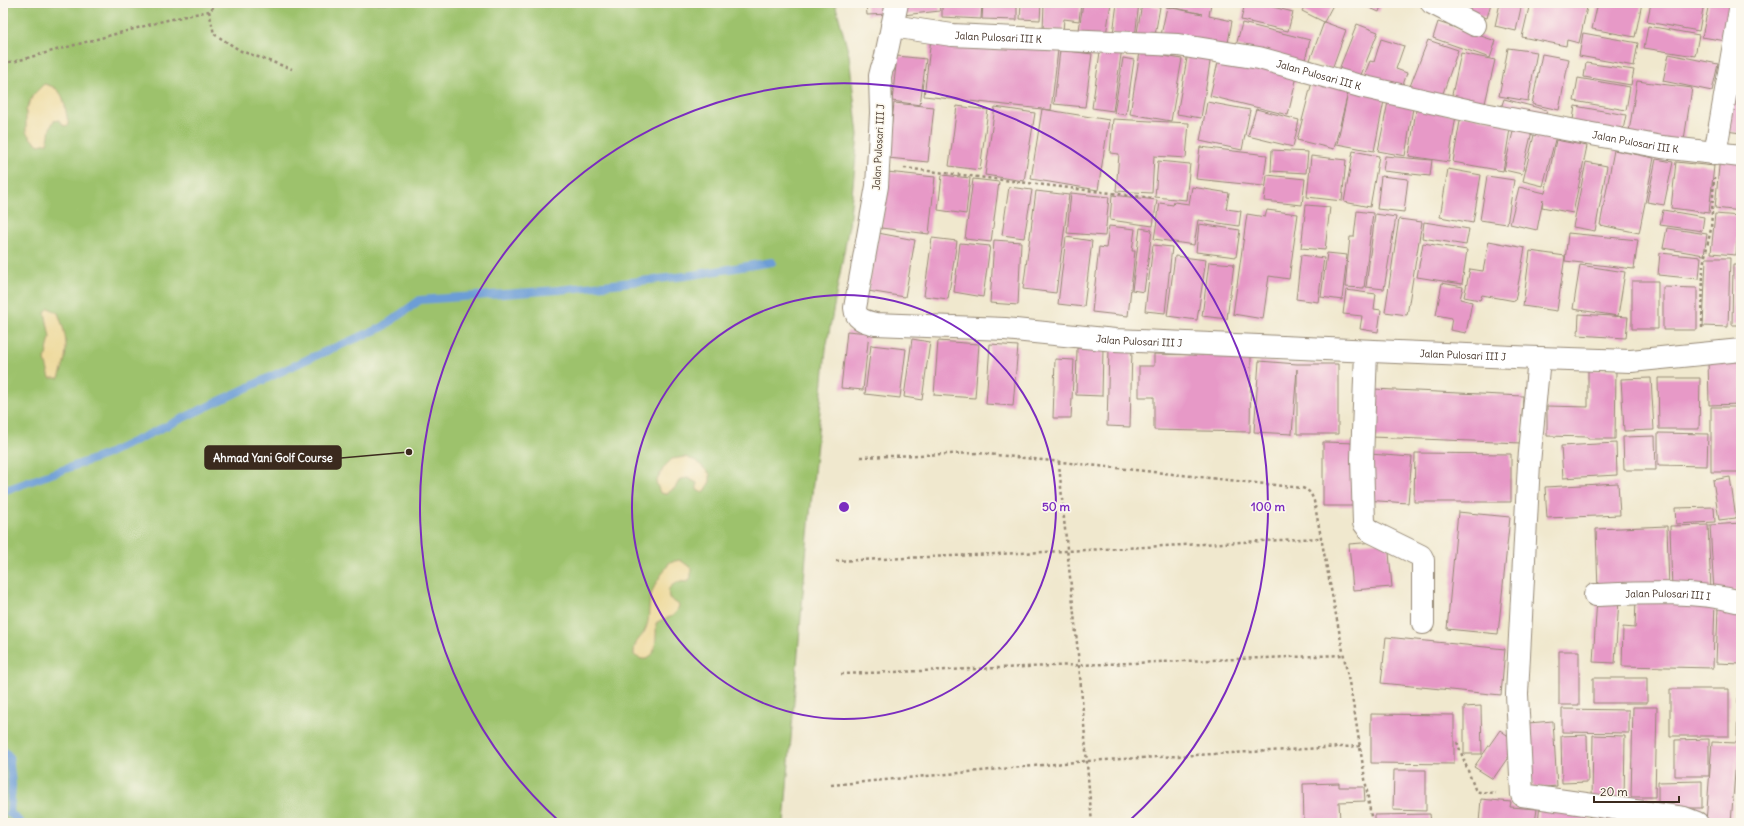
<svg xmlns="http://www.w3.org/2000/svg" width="1744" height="826" font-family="Delius,sans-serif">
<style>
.green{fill:#9dc26c;stroke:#6c7645}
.sand{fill:#eeda9e;stroke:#94825e}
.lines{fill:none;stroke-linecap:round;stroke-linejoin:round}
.stream{stroke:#6c9dd6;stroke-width:8}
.building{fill:#e799c7}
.minor-casing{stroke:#968976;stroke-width:24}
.path{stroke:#968976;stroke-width:2.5;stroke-dasharray:3 3;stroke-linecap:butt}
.minor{stroke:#fff;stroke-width:22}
.ring{fill:none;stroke:#7b2cbf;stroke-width:2}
.labels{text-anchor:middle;stroke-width:3.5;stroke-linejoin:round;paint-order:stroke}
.street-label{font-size:10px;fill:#3b2a1e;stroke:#fbf7ec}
.centre{fill:#7b2cbf;stroke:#fbf7ec;stroke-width:2}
.ring-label{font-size:12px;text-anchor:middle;font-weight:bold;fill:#7b2cbf;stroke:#fbf7ec;stroke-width:3.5;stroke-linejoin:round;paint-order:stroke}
.leader{fill:none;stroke:#3b2a1e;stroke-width:1.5}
.callout-dot{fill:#3b2a1e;stroke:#fbf7ec;stroke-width:1.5}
.callout{fill:#3b2a1e;stroke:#3b2a1e;stroke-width:1.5}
.callout-label{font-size:11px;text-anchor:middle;font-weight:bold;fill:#fff}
</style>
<rect width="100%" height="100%" fill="#fbf7ec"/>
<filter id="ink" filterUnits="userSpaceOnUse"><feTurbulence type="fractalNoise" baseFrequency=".025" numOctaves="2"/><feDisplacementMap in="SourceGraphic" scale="8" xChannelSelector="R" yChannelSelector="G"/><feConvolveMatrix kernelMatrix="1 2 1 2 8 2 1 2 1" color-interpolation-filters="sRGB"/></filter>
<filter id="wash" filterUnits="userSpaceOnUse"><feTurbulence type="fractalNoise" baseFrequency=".012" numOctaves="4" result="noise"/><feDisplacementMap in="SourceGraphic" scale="16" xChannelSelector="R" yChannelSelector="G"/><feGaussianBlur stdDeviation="0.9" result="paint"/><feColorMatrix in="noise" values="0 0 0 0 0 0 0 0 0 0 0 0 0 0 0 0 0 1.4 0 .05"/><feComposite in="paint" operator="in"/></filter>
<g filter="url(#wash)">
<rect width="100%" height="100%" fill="#f0e8ce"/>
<!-- green -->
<path class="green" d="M3,3h832l14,52 9,80 -9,90 -23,124 -20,207 -22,267h-781z"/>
<!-- sand -->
<path class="sand" d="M44,84c24,5 19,22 25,41l-5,1 -5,-6 -5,1c-7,10 -3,12 -7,22l-8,2 -7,-5 -6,-8v-22l7,-15z
M49,308l9,5c10,26 11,39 1,65h-9l-5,-18 5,-23 -5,-25z
M685,457l11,4 14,13v7l-4,9 -5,2 -4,-2v-7l-9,-5 -8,1 -5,9 -9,6 -6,-1 -4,-11 8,-15 8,-8z
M680,560l11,8v9l-3,5c-9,-1 -14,0 -20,8l1,8 10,7c-4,16 -12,10 -23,18 0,10 2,38 -13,36 -3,0 -6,-2 -9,-4 0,-17 7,-14 12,-27 4,-10 2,-18 4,-28 2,-14 13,-27 20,-38z"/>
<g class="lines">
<!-- stream -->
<path class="stream" d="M3,491l102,-36 203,-96 75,-32 37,-27 139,-10 127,-14 86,-14
M3,750l6,6 3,29 -2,28 11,10"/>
</g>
<g id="blocks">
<!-- building -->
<path class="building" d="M866,3h22l1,11 -22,1z
M902,3h37l1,8 -37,4z
M942,3h40l-1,16 -39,-2z
M983,3h34v17l-35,-1z
M1021,3h20l-1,17 -20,-1z
M1044,3h37l-2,18 -15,-2 -1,12 -20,-1z
M1083,3h28l-6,38 -27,-4z
M1117,3h22l-4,34 -22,-3z
M1153,3h58l-2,13 23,5 -5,27 -66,-13 6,-28 36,7z
M1245,3h12l36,9 -5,19 -47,-11z
M1306,3h28l-10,19 -22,-11z
M1359,3h23l-3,9z
M1470,3h21l-4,15 -20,-5z
M1500,3h22l-6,28 -21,-5z
M1530,3h58l-9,40 -12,-3 -1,6 -44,-9z
M1598,3h44l-7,34 -43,-8z
M1651,3h53l-5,28 -52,-9z
M1709,3h30l-7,39 -30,-5z
M1142,4l18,3 -6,34 -18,-3z
M1324,22l22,8 -14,39 -22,-9z
M1438,22l58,19 -6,17 -57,-20z
M1242,23l68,17 -6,24 -68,-18z
M1357,24l21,8 -19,48 -21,-8z
M1648,26l51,9 -4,21 -51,-8z
M1583,33l55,10 -4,23 -55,-10z
M931,39l127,11 -7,60 -127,-14z
M1381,39l23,7 -8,23 11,4 -5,15 -38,-12 6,-15 4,1z
M1428,40l30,10 -18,52 -33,-8z
M1101,45l21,3 -9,63 -21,-3z
M1508,48l29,4 -9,49 -29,-5z
M1060,50l32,4 -7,53 -31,-3z
M1140,52l42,7 -11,62 -41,-7z
M1188,53l23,3 -10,62 -24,-4z
M1461,53l34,7 -12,52 -33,-8z
M1542,54l27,5 -10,51 -27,-6z
M1669,54l49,10 -6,27 -49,-10z
M897,56l29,3 -6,46 -28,-4z
M1123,58l11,2 -8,55 -12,-2z
M1219,58l78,18 -9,39 -78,-19z
M1586,63l48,7 -3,15 -47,-8z
M1313,78l72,18 -11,55 -37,-7 11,-51 -14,56 -37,-9z
M1578,78l52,9 -4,23 -52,-9z
M1637,81l55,7 -9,58 -55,-8z
M1732,88l9,1v44l-15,-2z
M1389,97l25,5 -9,54 -27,-5z
M1504,99l43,11 -3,11 -44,-10z
M1207,102l43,8 -8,40 -42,-9z
M894,103l40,4 -6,55 -40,-4z
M957,106l31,4 -8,60 -31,-4z
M1575,106l51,9 -4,20 -50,-8z
M995,107l40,6 -11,68 -39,-6z
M1042,109l67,11 -11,70 -67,-11z
M1256,109l43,11 -6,27 -45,-11z
M1416,110l40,5 -7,47 -40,-6z
M1461,115l50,8 -8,48 -50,-9z
M1113,119l76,4 -3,35 -32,-2 -2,37 -36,-2 3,-37 -9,-1z
M1515,123l18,4 -11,47 -18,-4z
M1535,131l21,5 -13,50 -20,-5z
M1556,140l31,6 -14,67 -31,-6 1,-8 -6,31 -27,-6 9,-37 26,6z
M1200,147l67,8 -4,31 -67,-7z
M1272,150l36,2 -2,21 -35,-2z
M1614,150l40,8 -15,75 -39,-8z
M1353,151l26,5 -9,51 -26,-5z
M1311,156l35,4 -4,41 -35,-4z
M1385,156l47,4 -2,16 -47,-5z
M1720,156l21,2v53l-26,-3z
M1656,159l17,3 -9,43 -17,-3z
M1158,161l32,3 -4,36 -31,-3z
M1586,162l21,4 -12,65 -22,-4z
M1676,162l38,4 -5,47 -38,-5z
M1448,169l33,6 -8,48 -33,-6z
M887,172l48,5 -6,57 -48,-6z
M942,175l28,3 -4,36 -28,-4z
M1267,175l38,4 -3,26 -38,-4z
M1381,176l27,3 -4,33 -27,-3z
M1487,176l27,4 -7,44 -27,-4z
M973,179l26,3 -8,60 -26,-3z
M1009,187l23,3 -8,48 -22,-3z
M1192,187l37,6 -3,16 15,2 -2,15 -41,-6 -4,25 -40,-6 6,-36 13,2 1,-3 15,2z
M1036,191l33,4 -13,98 -33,-4z
M1071,193l38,4 -4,39 -38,-3z
M1112,195l45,5 -4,26 -43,-6z
M1306,205l24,2 -5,43 -24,-2z
M1267,210l31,4 -9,65 -20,-3 -6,43 -30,-5 14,-100 18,3z
M1663,210l41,7 -2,14 -42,-6z
M1357,211l16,2 -9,75 -19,-1 5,-50h4z
M1375,214l21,3 -12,72 -18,-2z
M1715,214l25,2 -4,39 -25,-2z
M1399,219l23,3 -15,93 -22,-3z
M1424,222l45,7 -3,16 -44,-7z
M1199,224l41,6 -4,27 -40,-5z
M1109,226l26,3 -3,22h3l-7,65 -36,-4 7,-65 7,1z
M1140,228l12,2 -8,62 -12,-2z
M1667,228l40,6 -3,21 -41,-7z
M878,233l37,7 -10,57 -37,-6z
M1568,233l70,7 -4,29 -69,-8z
M1066,237l26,4 -8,66 -26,-3z
M932,238l25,3 -9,58 -24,-3z
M994,240l27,2 -3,63 -28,-2z
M1489,241l36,7 -10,53 -33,-6 -2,5 -16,-3 6,-28 13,2z
M960,243l30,3 -7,51 -29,-5z
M1423,243l44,7 -5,34 -45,-7z
M1153,245l19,2 -7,66 -20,-2z
M1530,251l35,5 -8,55 -34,-5z
M1327,253l20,2 -5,45 -21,-3z
M1660,253l41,4 -2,22 -41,-4z
M1301,255l23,3 -6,44 -22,-3z
M1175,256l31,4 -9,60 -30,-4z
M1706,258h24l-2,69 -25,-1z
M1209,262l25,2 -7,55 -25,-3z
M1580,265l45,7 -7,44 -45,-7z
M1733,265h8v60h-9z
M1632,281h26v48h-26z
M1442,283l21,4 -3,12 12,3 -6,31 -16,-3 2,-12 -16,-3z
M1663,287l34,1v42h-34z
M1346,290l30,4 -2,15 7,1 -3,22 -18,-3 2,-13 -19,-2z
M1579,314l49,3 -2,21 -48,-3z
M847,331l22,2 -6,57 -22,-2z
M912,339l18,3 -8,58 -18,-3z
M938,341l41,3 -4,54 -41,-3z
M990,344l28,2 -5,60 -27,-2z
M871,345l35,4 -6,49 -35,-4z
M1077,348l26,1 -1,47 -26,-1z
M1109,349l23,1 -2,77 -23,-1z
M1154,354l97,2 -1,76 -96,-2v-33h-15v-31h15z
M1741,357v47l-32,1 -1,-47z
M1055,359l19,1 -3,58h-18z
M1259,361l38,3h41v70h-41v-65l-5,65 -38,-2z
M1588,370h28l-1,69h-27v-2l-41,-1v-30l41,1z
M1651,378l3,52 -30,1 -3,-52z
M1658,378h42l-1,51h-40z
M1373,389l150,7 -2,47 -150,-6z
M1711,407h28l1,65h-29z
M1658,433l50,1 -1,32 -49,-1z
M1655,436l1,34h-32l-1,-33z
M1323,442l35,1 -1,63h-34z
M1616,443l1,32 -54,3 -2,-32z
M1415,453l96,1v48h-97z
M1369,454l43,3 -4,46 -43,-3z
M1730,477l6,41 -17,2 -6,-40z
M1618,483l2,32 -73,3 -2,-31z
M1714,507l1,15 -39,2 -1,-16z
M1458,512l52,5 -12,117 -51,-5z
M1741,523v68l-27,1 -4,-67z
M1708,525l3,64 -39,2 -2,-65z
M1667,526l2,63 -71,2 -2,-62z
M1388,541l4,46 -39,3 -4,-46z
M1597,598l22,1 -4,64 -22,-1z
M1636,598l79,2 -2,68 -91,-2 1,-39 12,1z
M1718,608h23v56l-25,-1z
M1386,637l119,12 -4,46 -120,-12z
M1559,651h20v54h-20z
M1593,678h54v25h-54z
M1670,689h59v47h-59z
M1738,698l3,1v95h-5l1,-46 -6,75h-25l6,-81 25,1z
M1481,706l1,48h-18v-47z
M1633,707h24l-2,90h-24z
M1562,709l67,1v23l-67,-1z
M1371,714l83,1v49l-83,-1z
M1553,721l4,65 -24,2 -5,-65z
M1500,730l18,13 -25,36 -19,-12z
M1587,735l1,47 -26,1 -1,-47z
M1593,735l32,1 -1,65h-32z
M1709,739v37h-34v-36z
M1394,770h32v41l-33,-1z
M1702,781v27h-44v-26z
M1339,783v4h25l1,14 -26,1 1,21h-36l-1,-39z
M1481,799l30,3 -1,5 27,2 -2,14h-56z
M1540,803l50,5 -1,15h-51z
M1597,813l23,1v9h-23z
M1430,814l1,9h-57v-8z"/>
</g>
</g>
<g filter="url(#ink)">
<use href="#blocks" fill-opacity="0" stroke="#968976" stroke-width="1"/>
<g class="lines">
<defs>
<g id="minor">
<path id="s1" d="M897,3l-13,62 -2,3 -2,8 1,37 -4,73 -22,122c1,12 10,13 20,16l130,5 110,11 424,18 92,3 110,-11"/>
<path d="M1432,3l43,22"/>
<path id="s2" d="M892,26l60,9 226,10 81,13 101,28 124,28 178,33 79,9"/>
<path d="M1715,154l26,-150"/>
<path d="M1366,352l-4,107 2,64 6,8 51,25 2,4v63"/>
<path d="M1539,358l-10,105 -12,231 5,101 162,23 13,5"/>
<path id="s3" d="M1595,595c48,-2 99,-5 146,7"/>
</g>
</defs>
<!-- minor casing -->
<use href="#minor" class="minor-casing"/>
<!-- path -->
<path class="path" d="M218,3l-9,8 5,23 27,17 51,18
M3,63l13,-2 147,-40 46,-10
M904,168l248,30
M1702,328l1,-63 8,-36 3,-51
M860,457l118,-4 324,35c7,2 9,5 12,13l39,202 19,120
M1059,462c5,68 14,136 20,203 5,53 8,105 13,158
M836,561l230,-10 254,-13
M841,674l502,-19
M1457,742l18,47 4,3 17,1
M831,785l255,-24 274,-15"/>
<!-- minor -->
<use href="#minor" class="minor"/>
</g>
</g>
<!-- distance rings -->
<g class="ring">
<circle cx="844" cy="507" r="212"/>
<path d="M560 822A424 424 0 1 1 1128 822"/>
</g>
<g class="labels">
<!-- street labels -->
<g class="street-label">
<text dy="4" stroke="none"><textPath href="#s2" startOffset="107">Jalan Pulosari III K</textPath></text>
<text dy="4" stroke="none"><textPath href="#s2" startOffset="431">Jalan Pulosari III K</textPath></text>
<text dy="4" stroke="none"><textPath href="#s2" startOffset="755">Jalan Pulosari III K</textPath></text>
<text transform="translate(878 147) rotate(-87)" y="4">Jalan Pulosari III J</text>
<text dy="4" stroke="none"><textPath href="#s1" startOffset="602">Jalan Pulosari III J</textPath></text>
<text dy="4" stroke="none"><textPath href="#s1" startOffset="926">Jalan Pulosari III J</textPath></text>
<text dy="4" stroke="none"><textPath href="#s3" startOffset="73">Jalan Pulosari III I</textPath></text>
</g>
</g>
<circle cx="844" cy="507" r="6" class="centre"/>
<g class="ring-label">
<text x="1056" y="511">50 m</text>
<text x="1268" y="511">100 m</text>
</g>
<!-- callouts -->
<path class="leader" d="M409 452L341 458"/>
<circle class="callout-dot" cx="409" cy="452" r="4"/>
<rect class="callout" x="205" y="446" width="136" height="23" rx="4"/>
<g class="callout-label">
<text x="273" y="462">Ahmad Yani Golf Course</text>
</g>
<!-- margin -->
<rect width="1744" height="826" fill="none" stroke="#fbf7ec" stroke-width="16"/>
<!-- scale -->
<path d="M1594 796v6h85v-6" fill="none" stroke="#3b2a1e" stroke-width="2"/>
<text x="1600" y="796" font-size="12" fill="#3b2a1e" stroke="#fbf7ec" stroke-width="3" paint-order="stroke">20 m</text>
</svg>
